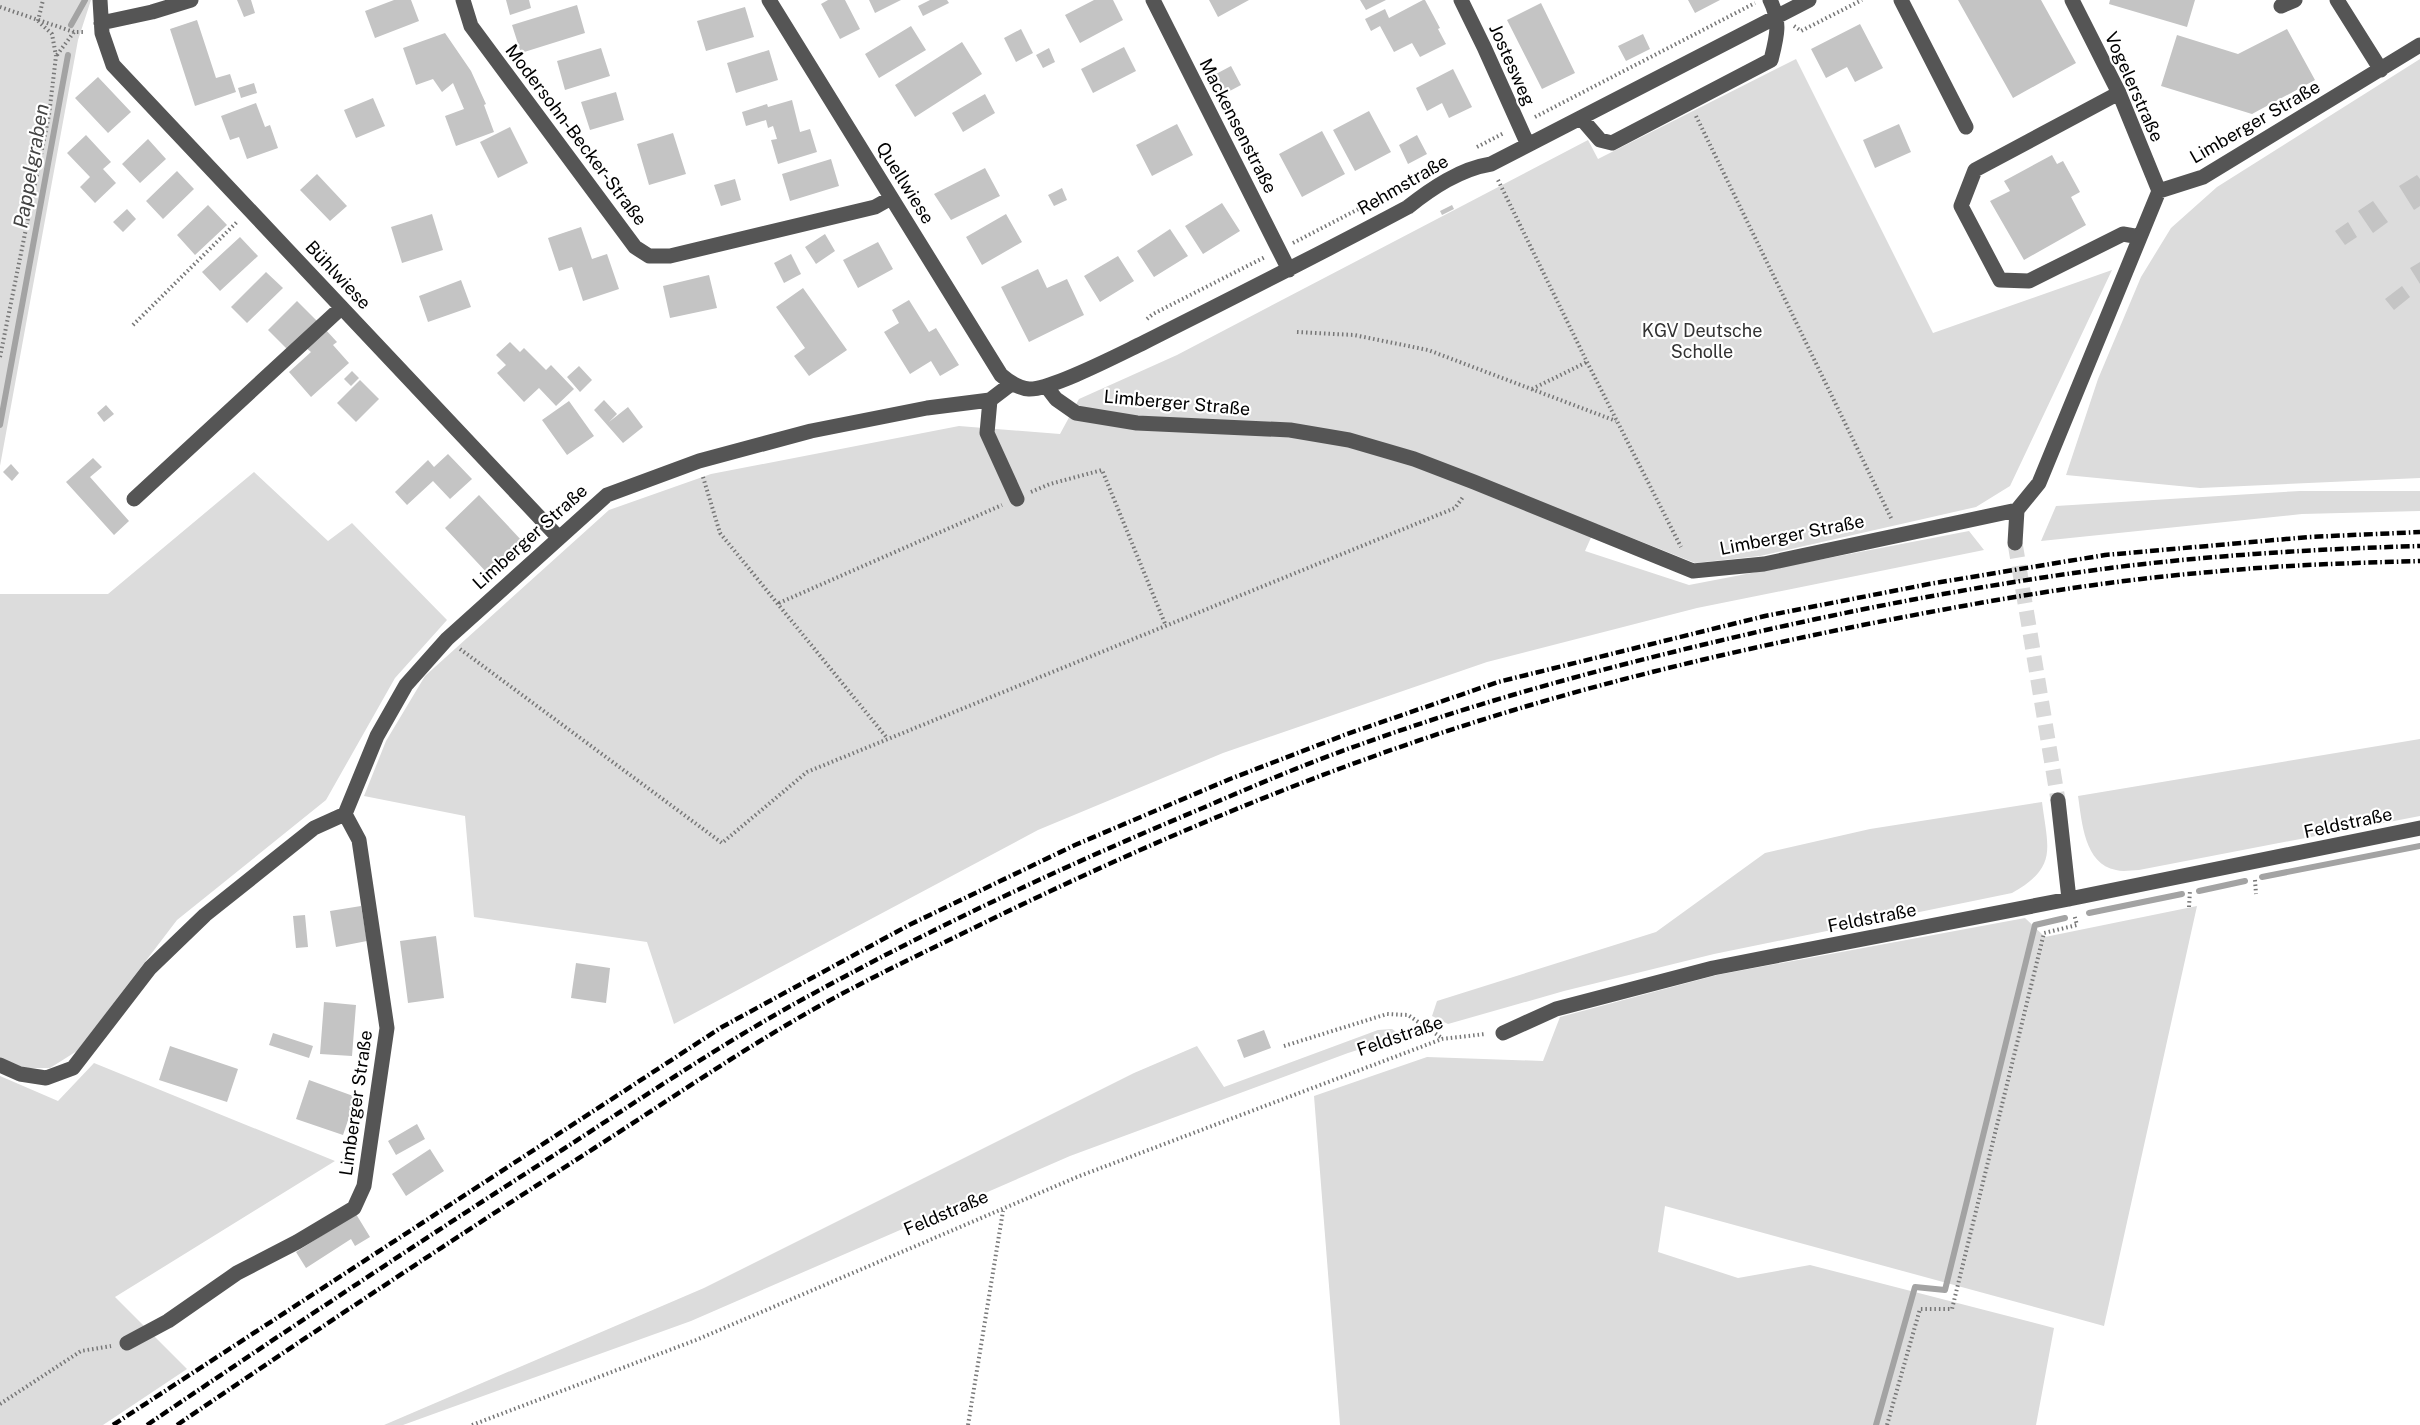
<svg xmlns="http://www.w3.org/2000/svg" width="2420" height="1425" font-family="'Public Sans',sans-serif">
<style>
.green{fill:#dcdcdc}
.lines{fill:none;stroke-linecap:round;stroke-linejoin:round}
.stream{stroke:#a3a3a3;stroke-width:6}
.building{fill:#c4c4c4}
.minor-tunnel{stroke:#d9d9d9;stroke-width:15;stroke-dasharray:15 8;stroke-linecap:butt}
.path{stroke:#777;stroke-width:4;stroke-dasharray:1.5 3;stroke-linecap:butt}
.minor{stroke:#555;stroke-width:15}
.rail{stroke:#000;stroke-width:4.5;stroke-dasharray:9 3 1.5 3;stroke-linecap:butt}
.labels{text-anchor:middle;stroke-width:4.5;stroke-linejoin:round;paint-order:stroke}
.street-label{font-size:18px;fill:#000;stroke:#fff}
.park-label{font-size:18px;fill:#333;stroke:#fff}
.water-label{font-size:20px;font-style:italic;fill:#444;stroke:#fff}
</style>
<rect width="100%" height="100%" fill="#fff"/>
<!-- green -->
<path class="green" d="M0,0h91l-13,40 -78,426z
M1796,59l137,274 179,-63 -102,216 -34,21 -216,49 -65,7 -98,-39 -12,27 104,34 280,-54 15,19 -287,58 -210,54 -264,91 -185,77 -364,194 -27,-82 -173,-25 -9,-101 -101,-20 22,-55 39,-65 184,-166 102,-36 248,-48 101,8 19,-35 98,-44 411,-215 10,19z
M2420,59v419l-220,10 -134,-13 32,-96 43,-102 30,-49 46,-41z
M254,472l74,69 24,-18 95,97 -52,58 -69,122 -149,120 -100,131 -27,17h-26l-24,-10v-464h108z
M2300,491h120v20l-118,3 -261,27 15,-35z
M2420,739v77l-281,54c-7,0 -16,2 -23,0 -32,-6 -34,-48 -38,-74z
M2042,802c6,47 16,65 -30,91l-298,61 -150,37 -116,33 -16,-8 5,-15 219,-69 109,-79 105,-24z
M2197,906l-93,420 -439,-120 -7,46 80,26 72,-13 244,63 -18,97h-696l-26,-329 113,-39 116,4 17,-44 157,-42 308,-57 20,19z
M1392,1029l10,7 -54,17 -278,103 -379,165 -288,104h-19l320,-137 430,-215 63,-27 27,41 154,-57z
M94,1063l241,98 -220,136 72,72 -84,56h-103v-349l58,25z"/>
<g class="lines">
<!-- stream -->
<path class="stream" d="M71,25l14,-25
M0,425l68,-370
M2262,877l158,-31
M2199,891l46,-10
M2089,913l93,-19
M1876,1425l39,-138 30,3 90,-365 30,-7"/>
</g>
<!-- building -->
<path class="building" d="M237,0h14l4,13 -11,4z
M394,0h17l8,21 -44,17 -10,-27z
M506,0h23l2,8 -21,7z
M828,0h17l15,29 -20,10 -19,-35z
M869,0h32l-26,13z
M930,0h17l2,3 -26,13 -5,-10z
M1094,0h19l10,20 -43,23 -15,-28z
M1209,0h40l-31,17z
M1360,0h26l-20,10z
M1423,0h2l15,28 -2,1 8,15 -26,13 -8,-14 -18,9 -14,-26 -9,5 -6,-12 20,-10 4,9z
M1688,0h32l-25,13z
M1958,0h83l35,63 -63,35z
M2110,0h85l-8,27 -78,-23z
M1541,3l34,70 -33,16 -35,-69z
M577,5l8,28 -64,20 -9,-28z
M745,7l9,30 -48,14 -9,-30z
M197,20l19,58 14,-4 6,18 -41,14 -25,-77z
M1860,24l23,44 -28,14 -8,-15 -21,11 -15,-29z
M911,26l15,24 -47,28 -14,-24z
M1021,29l12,24 -17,9 -12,-24z
M2287,29l28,51 -63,34 -91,-28 16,-51 61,19z
M445,33l26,38 15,33 -2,1 10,27 -38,14 -11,-30 19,-7 -11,-26 -11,9 -9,-13 -17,6 -13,-37z
M1643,34l7,15 -24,12 -8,-15z
M962,42l20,32 -67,43 -20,-32z
M1124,47l12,24 -43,22 -12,-24z
M601,48l9,28 -45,14 -8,-29z
M1049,48l6,14 -12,6 -7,-13z
M769,50l9,30 -42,13 -9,-30z
M1231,66l10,19 -15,8 -10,-19z
M1453,69l19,38 -23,11 -7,-15 -15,8 -11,-23z
M98,77l33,35 -23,21 -33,-35z
M254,83l3,10 -16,5 -3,-10z
M616,92l8,28 -34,10 -9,-28z
M985,94l10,19 -32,19 -11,-19z
M373,98l12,28 -29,12 -12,-28z
M792,100l8,32 10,-3 7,23 -39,12 -7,-24 6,-1 -4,-13 -5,2 -2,-8 -20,6 -4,-14 25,-8 1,3z
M256,103l9,24 5,-2 8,23 -31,11 -8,-22 -9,3 -9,-24z
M1369,111l22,41 -36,19 -22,-41z
M1177,124l16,31 -41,21 -16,-31z
M1899,124l12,28 -36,16 -12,-28z
M510,127l18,36 -30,15 -18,-36z
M1322,131l23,43 -43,23 -23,-43z
M673,133l13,41 -37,11 -12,-41z
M86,135l25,27 -8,7 13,14 -21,20 -15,-16 10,-10 -23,-24z
M1417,135l10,19 -19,10 -9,-19z
M148,139l18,20 -26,24 -18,-19z
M2052,155l5,9 6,-3 17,31 -9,5 15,28 -62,35 -34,-59 20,-10 -6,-10z
M831,159l8,27 -49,15 -8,-27z
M985,168l15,28 -49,24 -17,-26z
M177,171l17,18 -31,30 -17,-18z
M317,174l30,32 -17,15 -30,-31z
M2417,175l3,4v27l-6,4 -15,-24z
M735,179l6,21 -20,6 -7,-21z
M1062,188l5,12 -13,6 -6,-11z
M2373,201l15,21 -15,11 -15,-22z
M1222,203l18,28 -37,23 -18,-28z
M208,205l19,20 -32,30 -18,-20z
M1452,205l2,4 -12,6 -2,-4z
M127,209l9,10 -13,13 -10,-10z
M432,214l11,36 -41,13 -11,-36z
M1006,214l16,28 -40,23 -16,-28z
M2348,222l9,15 -12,8 -10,-14z
M581,227l11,32 15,-5 12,35 -36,12 -11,-34 -13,4 -11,-33z
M1170,229l18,27 -34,21 -17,-26z
M825,234l10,17 -19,13 -11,-17z
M240,237l18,19 -38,35 -18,-19z
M878,242l15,27 -35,19 -15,-28z
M791,254l10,20 -17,9 -10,-20z
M1118,256l16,25 -34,21 -16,-26z
M2420,262v22l-10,-16z
M1038,269l9,19 20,-9 17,36 -55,27 -28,-55z
M266,272l17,16 -36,35 -16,-16z
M709,275l8,33 -47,10 -7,-32z
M461,280l10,27 -43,15 -9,-26z
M2402,286l8,11 -16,13 -9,-11z
M803,288l44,62 -38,26 -15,-20 11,-8 -29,-41z
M909,300l20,32 7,-4 23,37 -19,11 -9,-15 -21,13 -26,-42 15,-9 -7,-13z
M297,301l21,21 -29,29 -21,-21z
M325,329l12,13 -4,3 16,18 -38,34 -22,-25 22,-20 -6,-5z
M510,342l10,10 4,-4 22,22 5,-5 23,24 -18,17 -17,-18 -15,14 -27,-29 9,-8 -10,-10z
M579,366l13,14 -12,12 -13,-15z
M352,371l7,7 -8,8 -7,-7z
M360,380l19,19 -23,23 -19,-19z
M604,400l13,14 -8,8 19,-15 15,20 -20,16 -29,-33z
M569,401l25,35 -27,19 -25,-35z
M106,405l8,9 -10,8 -7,-9z
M448,454l24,25 -22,20 -17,-18 -26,24 -12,-13 33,-32 6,7z
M93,458l9,9 -12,10 39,44 -15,14 -48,-53z
M11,464l8,9 -7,8 -9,-9z
M479,495l44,47 -34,33 -44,-47z
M361,906l6,35 -31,6 -6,-36z
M305,915l3,32 -12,1 -3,-32z
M436,936l8,62 -36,5 -8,-62z
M576,963l34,5 -4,35 -35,-5z
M324,1002l32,3 -4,51 -32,-2z
M1264,1030l7,18 -27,10 -7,-18z
M273,1033l40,13 -4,12 -40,-13z
M170,1046l68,23 -11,33 -68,-22z
M309,1080l47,17 -13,38 -47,-16z
M417,1124l8,15 -29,16 -8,-14z
M430,1149l14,22 -38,25 -14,-22z
M356,1214l14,23 -15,9 -4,-7 -45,29 -10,-16z"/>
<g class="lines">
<!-- minor-tunnel -->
<path class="minor-tunnel" d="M2015,543l43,257"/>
<!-- path -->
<path class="path" d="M0,7l74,25
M38,21l5,-21
M1794,26l7,5 61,-31
M57,55l17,-23h11
M1696,116l196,404
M1535,117l220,-114
M1477,147l27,-14
M1498,180l89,182 94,185
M1293,243l110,-57
M1147,319l6,-5 112,-57
M133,325l105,-104
M1297,332l57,3 74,15 188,71
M0,357l49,-242 7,-59 -4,-22 -14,-13
M1532,389l55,-27
M703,477l17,56 167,205
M1031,492l19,-8 52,-14 64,156
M779,603l223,-98
M460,649l262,194 85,-71 648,-264 8,-11
M2255,880l1,14
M2189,907l1,-17
M1284,1046l103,-32 21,1 34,23
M0,1404l81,-53 30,-5
M472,1425l224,-85 381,-163 365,-138 43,-5
M968,1425l35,-214
M1887,1425l33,-116h32l92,-376 33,-8 -3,-11"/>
<!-- minor -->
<path class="minor" d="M100,0l2,33 11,32 445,472
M463,0l8,26 164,221 14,9h21l205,-49 16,-9
M769,0l232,375c8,7 17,13 28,14 22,1 91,-35 114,-46 89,-45 177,-89 265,-136 24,-19 52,-38 83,-43l318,-164
M1153,0l136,270
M1461,0l23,47 44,98
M1901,0l65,127
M2072,0l47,93 40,98
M2337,0l44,70
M2281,6l14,-6
M101,23l51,-11 39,-12
M2119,93l-144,77 -14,36 39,74 29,1 94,-47 17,3
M1581,118l19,22 12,3 159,-83c6,-24 10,-38 -1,-60
M1046,386l10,13 20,14 61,10 153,7 59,10 65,19 60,23 219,89 71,-7 253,-54
M990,400l-3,33 30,66
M134,499l207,-191
M2015,543l2,-33 22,-27 120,-292 44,-14 217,-132
M2058,800l11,99
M1503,1033l53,-24 157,-41 356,-69 351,-71
M0,1065l20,9 26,4 27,-10 77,-100 55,-53 109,-87 31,-14 32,-78 29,-51 41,-46 160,-144 92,-34 112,-30 116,-23 63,-8 21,-16
M127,1343l41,-22 69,-48 60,-31 57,-34 10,-22 23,-158 -28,-188 -14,-26"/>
<!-- rail -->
<path class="rail" d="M113,1425l609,-398 187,-102 166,-80 155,-66 117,-45 151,-52 267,-66 164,-32 176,-29 204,-18 111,-5
M147,1425c137,-93 275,-185 415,-275 80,-52 159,-106 243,-152 127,-70 259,-132 393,-188 53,-23 107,-46 161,-65 113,-41 230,-73 347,-101 133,-32 268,-58 404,-76 103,-13 206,-19 310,-22
M177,1425c139,-95 278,-187 419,-278 73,-47 144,-96 218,-138 57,-32 117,-60 176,-89 168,-82 344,-156 524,-210 109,-33 221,-59 334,-82 120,-24 241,-46 363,-56 70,-7 139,-9 209,-11"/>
</g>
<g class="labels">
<!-- street labels -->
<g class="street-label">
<text transform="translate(1512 65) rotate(66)" y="6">Jostesweg</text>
<text transform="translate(2134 87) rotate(66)" y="6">Vogelerstraße</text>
<text transform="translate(2255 122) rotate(-30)" y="6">Limberger Straße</text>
<text transform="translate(1238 126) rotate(63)" y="6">Mackensenstraße</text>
<text transform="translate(576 135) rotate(53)" y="6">Modersohn-Becker-Straße</text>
<text transform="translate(905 183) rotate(58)" y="6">Quellwiese</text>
<text transform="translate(1403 185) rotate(-30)" y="6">Rehmstraße</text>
<text transform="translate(338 275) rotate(47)" y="6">Bühlwiese</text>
<text transform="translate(1177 403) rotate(5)" y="6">Limberger Straße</text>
<text transform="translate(1792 535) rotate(-11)" y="6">Limberger Straße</text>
<text transform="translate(530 537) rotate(-42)" y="6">Limberger Straße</text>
<text transform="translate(2348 823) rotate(-12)" y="6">Feldstraße</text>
<text transform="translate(1872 918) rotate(-11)" y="6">Feldstraße</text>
<text transform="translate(1400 1036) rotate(-19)" y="6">Feldstraße</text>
<text transform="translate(356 1103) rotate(-82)" y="6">Limberger Straße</text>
<text transform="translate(946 1213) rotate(-23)" y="6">Feldstraße</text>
</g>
<!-- park labels -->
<g class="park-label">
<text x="1702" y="337">KGV Deutsche<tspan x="1702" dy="21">Scholle</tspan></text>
</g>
<!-- water labels -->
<g class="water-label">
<text transform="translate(31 166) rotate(-80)" y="7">Pappelgraben</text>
</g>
</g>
</svg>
